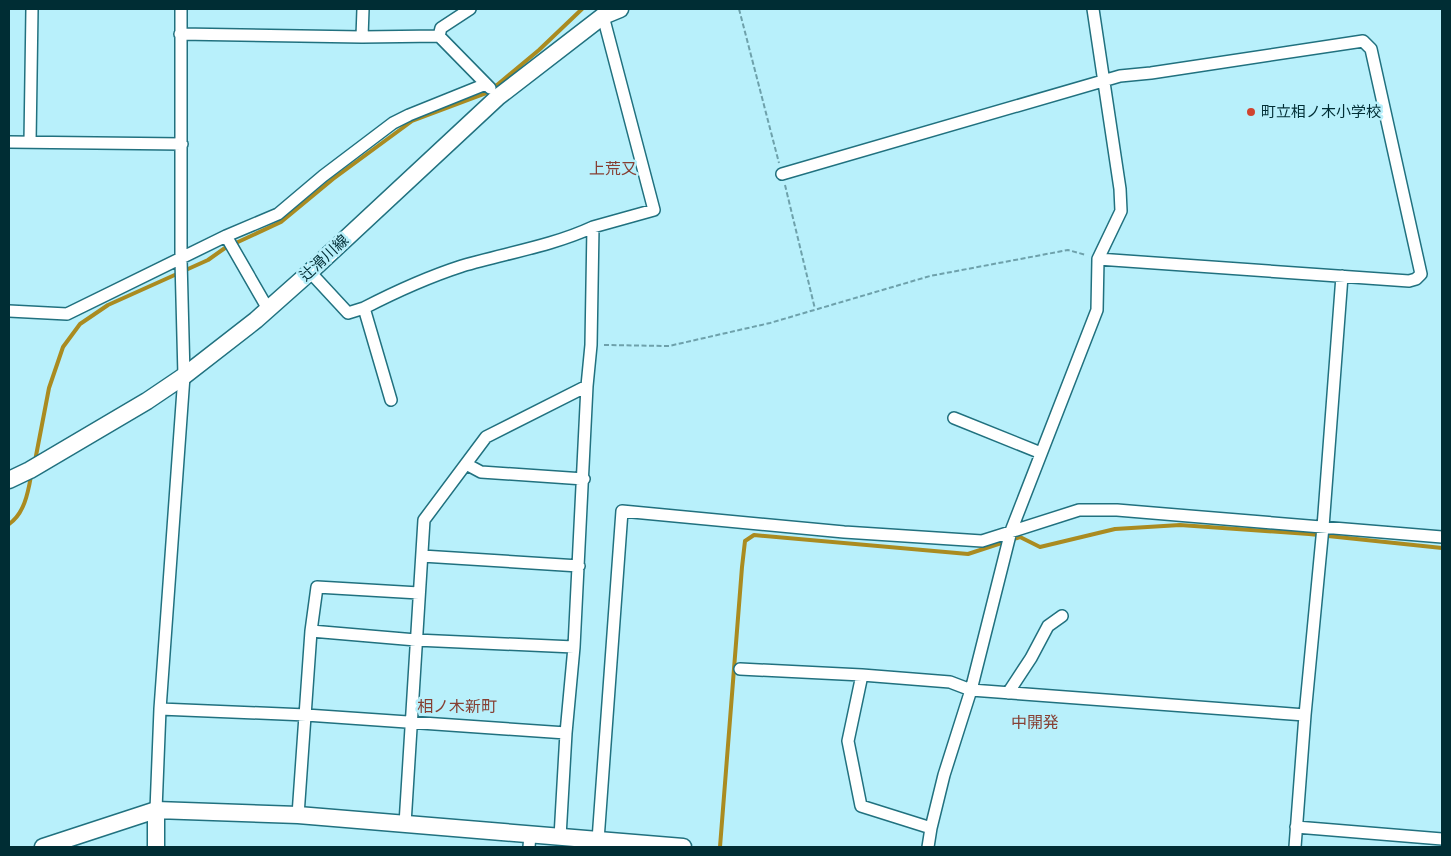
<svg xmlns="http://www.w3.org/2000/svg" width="1451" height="856" font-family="Figtree,'Noto Sans JP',sans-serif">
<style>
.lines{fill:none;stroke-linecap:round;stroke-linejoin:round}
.stream{stroke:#aa8b20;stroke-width:4}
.street-casing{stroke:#21717f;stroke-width:14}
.secondary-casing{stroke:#21717f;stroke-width:19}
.path{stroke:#6ea1ab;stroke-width:2;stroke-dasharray:5 2.5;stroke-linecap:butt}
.street{stroke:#fff;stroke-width:11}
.secondary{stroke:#fff;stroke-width:16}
.poi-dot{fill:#d0442f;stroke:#b8f0fb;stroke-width:2}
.labels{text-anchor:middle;stroke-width:5;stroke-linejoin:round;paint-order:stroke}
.poi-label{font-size:15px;fill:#002d34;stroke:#b8f0fb;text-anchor:start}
.street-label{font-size:15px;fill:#002d34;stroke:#b8f0fb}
.neighbourhood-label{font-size:16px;fill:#863f33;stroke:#b8f0fb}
</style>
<rect width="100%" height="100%" fill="#b8f0fb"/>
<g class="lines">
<!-- stream -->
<path class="stream" d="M35,461l14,-73 14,-41 17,-23 28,-19 100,-45 17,-12 56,-26 52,-43 79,-58 72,-27 13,-9 42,-35 43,-41
M9,524c15,-10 19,-31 22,-48
M720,847l22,-280 3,-26 9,-6 214,19 52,-17 20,10 75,-18 65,-4 129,9 133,14"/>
<defs>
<path id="street" d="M363,9l-1,28 77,-1
M470,9l-29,19 -2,8 51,52
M180,34l182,3
M9,142l173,2
M30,142l2,-133
M782,174l338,-98 31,-3 212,-32 8,8 50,225 -5,5 -7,2 -311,-22
M226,236l42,73
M310,272l38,41 16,-5
M9,311l58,3 159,-78 52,-22 45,-38 70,-53 16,-8 77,-31
M391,400l-27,-92c31,-16 64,-31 98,-42 44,-13 90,-20 131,-39
M954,418l87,35
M466,464l15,8 103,7
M422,556l157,10
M311,631l6,-44 102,6
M740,669l122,6
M1008,693l23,-35 17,-32 14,-10
M160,709l146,6 260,18
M156,810l4,-101 24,-333 -3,-116v-251
M298,815l13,-184 105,9 158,7
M405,824l19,-304 62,-83 101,-51
M1296,827l146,12
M931,828l-70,-22 -13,-65 14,-66 88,7 21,8 334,25
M560,837l6,-104 8,-86 13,-261 4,-41 2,-118 61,-17 -51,-194
M598,840l24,-329 222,21 138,9 97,-31h38l325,27
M529,847l1,-12
M928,847l3,-19 13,-53 27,-85 40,-159 86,-221 1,-51 23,-48 -1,-22 -27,-180
M1295,847l10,-132 18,-188 19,-251"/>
<path id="secondary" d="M9,480l21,-10 117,-69 37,-25 72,-56 54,-48 188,-175 105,-81 17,-7
M156,810v37
M43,847l113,-37 142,5 385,32"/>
</defs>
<!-- street casing -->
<use href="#street" class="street-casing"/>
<!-- secondary casing -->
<use href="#secondary" class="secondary-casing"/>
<!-- path -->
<path class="path" d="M739,9l40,154
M785,185l30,124
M604,345l65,1 101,-23 160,-47 138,-26 18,5"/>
<!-- street -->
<use href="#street" class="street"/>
<!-- secondary -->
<use href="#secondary" class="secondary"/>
</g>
<!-- markers -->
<circle class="poi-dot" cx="1251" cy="112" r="5"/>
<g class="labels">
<!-- poi labels -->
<g class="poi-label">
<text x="1261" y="117">町立相ノ木小学校</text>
</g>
<!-- street labels -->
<g class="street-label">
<text transform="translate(324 258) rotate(-43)" y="5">辻滑川線</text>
</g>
<!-- neighbourhood labels -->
<g class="neighbourhood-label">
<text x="613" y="174">上荒又</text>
<text x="457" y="712">相ノ木新町</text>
<text x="1035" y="728">中開発</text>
</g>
</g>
<!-- border -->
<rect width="1451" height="856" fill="none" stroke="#002d34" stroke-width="20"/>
</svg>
